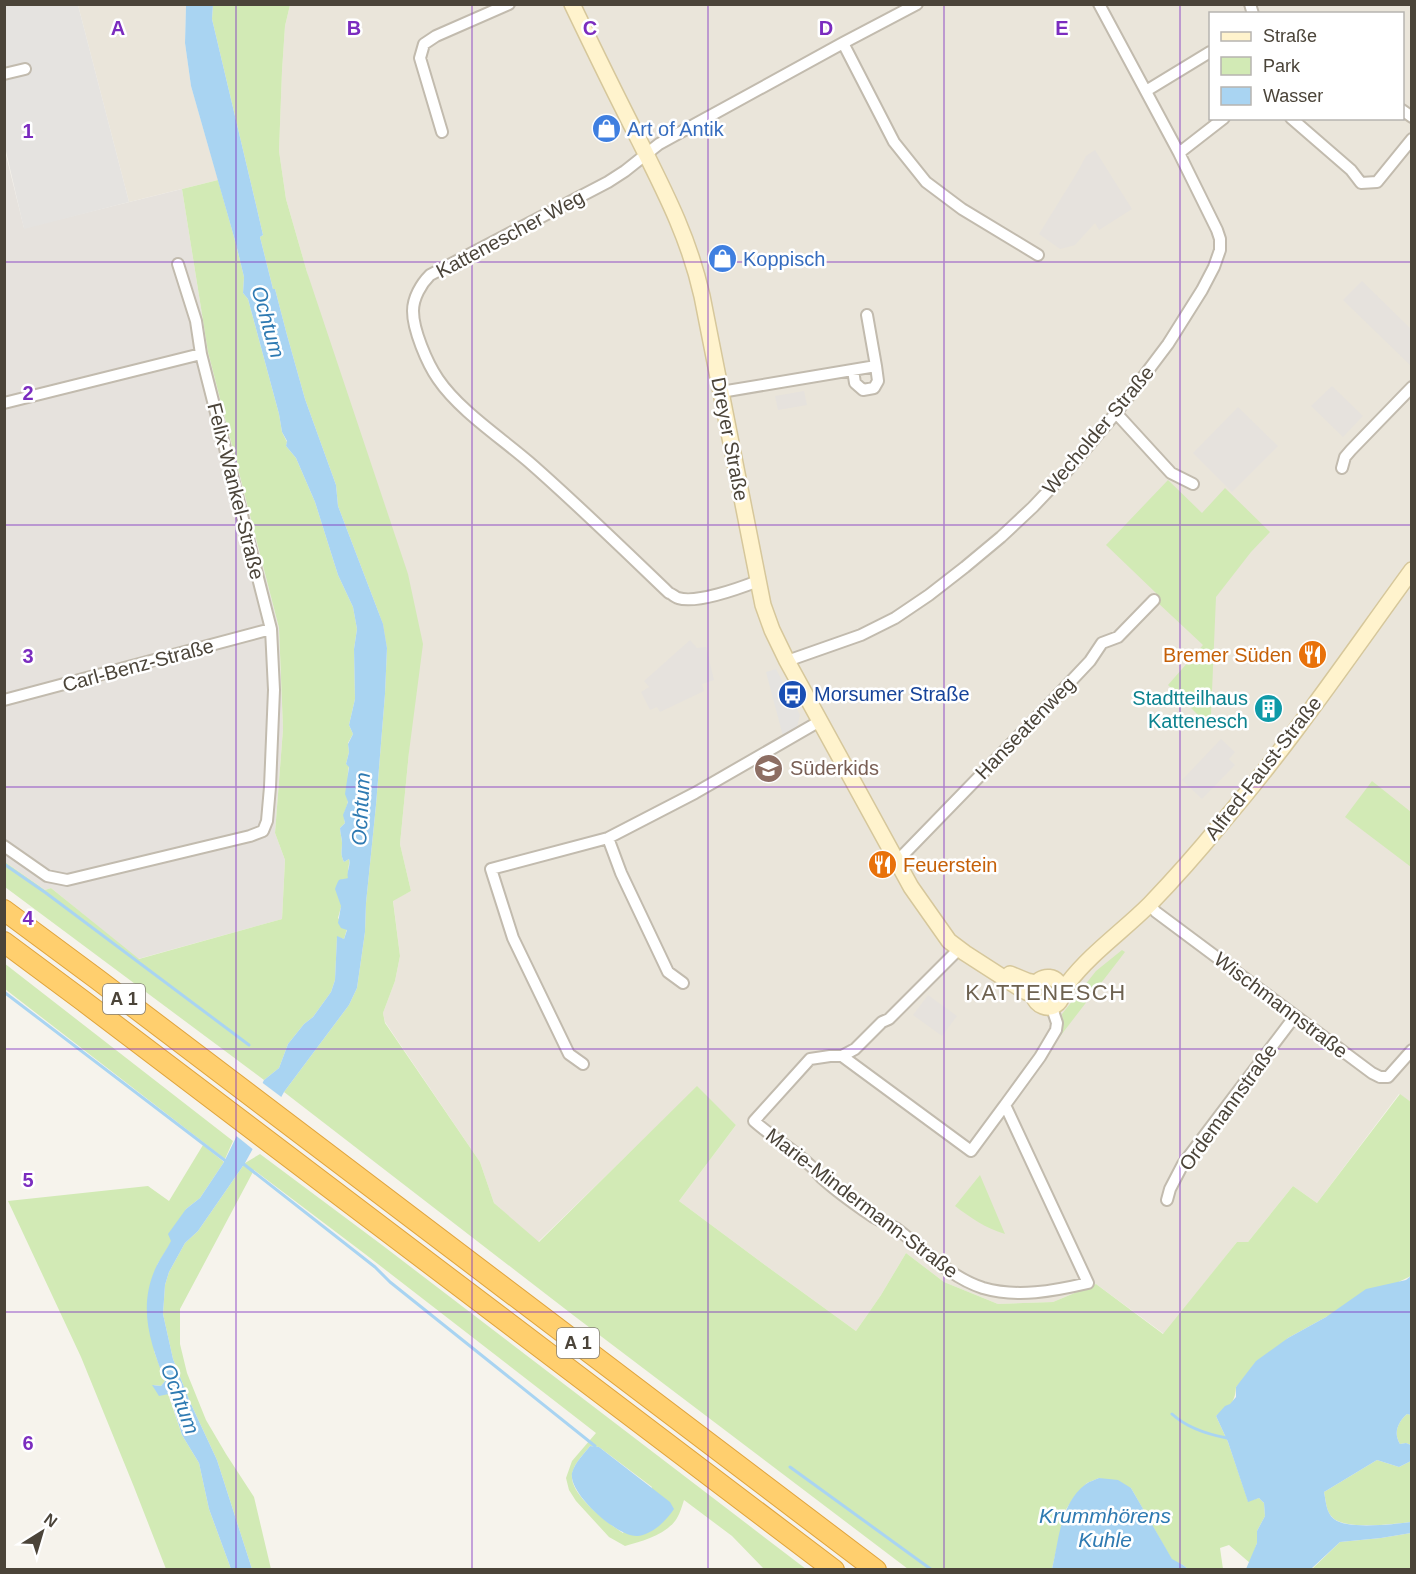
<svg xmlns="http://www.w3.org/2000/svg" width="1416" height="1574" font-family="Helvetica,sans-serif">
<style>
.residential{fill:#eae5da;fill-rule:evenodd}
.industrial{fill:#e6e2dd}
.green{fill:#d2eab5;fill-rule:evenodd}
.parking{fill:#e5e3e0}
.water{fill:#a9d4f2}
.pier{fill:#f6f3ec}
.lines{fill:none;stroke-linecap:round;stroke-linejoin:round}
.stream{stroke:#a9d4f2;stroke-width:3}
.street-casing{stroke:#c2bbae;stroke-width:14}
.secondary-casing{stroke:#d6c79b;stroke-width:18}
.highway-casing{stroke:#e0a43c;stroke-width:22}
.street{stroke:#fff;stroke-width:10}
.secondary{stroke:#fff3cd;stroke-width:15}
.highway{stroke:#ffcf6e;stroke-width:20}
.grid{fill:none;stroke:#7b2cbf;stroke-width:1.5;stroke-opacity:0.55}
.labels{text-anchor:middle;stroke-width:5;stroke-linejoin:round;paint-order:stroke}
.shield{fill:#fff;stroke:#817c74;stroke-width:1.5}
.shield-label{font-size:18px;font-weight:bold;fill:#4b4439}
.shop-label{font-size:20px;fill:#366cbe;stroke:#fff;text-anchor:start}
.street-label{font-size:20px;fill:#4b4439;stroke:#fff}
.food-label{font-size:20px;fill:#c56008;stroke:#fff;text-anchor:end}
.transit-label{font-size:20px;fill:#164399;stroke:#fff;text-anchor:start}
.culture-label{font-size:20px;fill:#0d838f;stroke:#fff;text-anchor:end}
.education-label{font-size:20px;fill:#785e54;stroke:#fff;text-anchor:start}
.water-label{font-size:21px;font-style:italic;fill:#2e7ab2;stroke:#fff}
.quarter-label{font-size:22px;letter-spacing:1.5px;fill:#6e6250;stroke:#fff}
.grid-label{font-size:20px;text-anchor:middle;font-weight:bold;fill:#7b2cbf;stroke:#fff;stroke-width:5;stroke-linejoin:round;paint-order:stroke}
</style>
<rect width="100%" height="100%" fill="#f6f3ec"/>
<!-- residential -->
<path class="residential" d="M78,5h108l-1,38 6,43 27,94 -89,22z
M290,5h1121v1097l-12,-8 -82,109 -24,-17 -45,56h-11l-73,92 -68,-50 -43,18 -55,2 -54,-22 -38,-29 -25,42 -25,36 -91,-66 -86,-64 57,-76 -39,-38 -159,155 -44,-39 -14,-41 -95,-140 -2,-9 12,-32 5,-25 -7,-56 18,-9 -11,-47 9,-92 -102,-480 -21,-73 -7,-48 3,-80 3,-45zM1210,14h192v104h-192z"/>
<!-- industrial -->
<path class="industrial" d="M4,147l20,81 158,-39 26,163 71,276 4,101 -8,104 10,27 -3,59 -144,40 -87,-71 -6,2 -40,-28z
M1095,150l37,59 -33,21 -4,-7 -20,22 -15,4 -21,-15 39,-63 8,-15z
M1362,281l49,48v37l-68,-66z
M1332,386l31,30 -20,21 -32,-31z
M804,391l3,14 -29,5 -3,-14z
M1238,407l40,39 -46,46 -39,-39z
M690,640l7,8 9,-1 8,33 -12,4 2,7 -44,21 -3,-5 -7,3 -9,-18 8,-5 -5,-6z
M1221,739l14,13 -6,7 6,6 -33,34 -20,-19z
M928,995l29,21 -15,20 -29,-21z"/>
<!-- green -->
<path class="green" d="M213,5h77l-5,21 -3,45 -3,80 7,48 21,73 101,302 15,70 -14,108 -9,92 11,47 -18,10 7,55 -5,25 -12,32 2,10 95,139 14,41 45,39 158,-156 39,39 -57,76 86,64 91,66 25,-36 25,-42 38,29 54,22 55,-2 43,-18 67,50 74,-92h11l45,-56 24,17 83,-109 11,8v174l-85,41 -38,21 -52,49c-1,17 -7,19 -20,29l12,26 20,59 11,-3 5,5 1,13 -8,15v12l-7,20 -21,-18 -9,3 3,21h-35l-5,-4 -11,-5 -41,-72 -32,-10 -12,5 -13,14 -9,14 -13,58h-144l-335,-254 -289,-223 65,-87 8,-17 8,-56 1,-29 10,-98 9,-111 2,-46 -4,-24 -45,-118 -2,-21 -31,-86 -18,-64 -12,-46h-2l-13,-52 3,-2 -6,-26 -45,-190z
M218,180l18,64 8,33 -1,16 5,6 31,115 3,18 5,10 -1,4 10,12 19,44 23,73 15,32 4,22 -3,20 1,50 -6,26 4,9 -5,9 1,9 -3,12 3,2c-3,12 1,23 -1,34 -1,11 -6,10 -3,23l-5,5c0,5 2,10 2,15 0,8 -2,11 2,19l5,-3c1,7 -3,13 0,19l-11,40 9,11 -3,10 -7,-2 -2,43 -4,12 -18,25 -9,7 -16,20 -9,24 -15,12 -259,-193v-25l40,28 6,-2 88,71 143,-40 3,-59 -10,-27 8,-104 -4,-101 -71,-276 -26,-163z
M1168,480l34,33 23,-25 45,44 -19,20 -35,45 -5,118 -6,7 -37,-37 35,-40 -46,-43 -1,-9 -50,-48z
M1372,781l39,31v55l-66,-50z
M1122,950l3,2 -67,87 -2,-2 7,-10 -1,-13 34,-43z
M4,963l229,178 -8,18 -220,-170z
M203,1145l21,17 -24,36 -14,11 -14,32 -15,24 -3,86 11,30 -4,5 -8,-1 15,9 14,41 17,28 10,46 22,60h-65l-32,-82 -53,-130 -73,-156 140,-15 21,15z
M260,1154l122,91 424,324h-42l-32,-33 -48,-36c-2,6 -4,13 -7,18 -10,17 -35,23 -52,28l-16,-9 -33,-36 -7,-11 -3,-12 6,-17 24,-28 -231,-179 -111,-84 -74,139v35l7,29 19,47 20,34 28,43 17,72h-19l-35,-109 -27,-58 -17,-43 -10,-45 2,-29 4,-13 16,-29 13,-12 47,-68zM590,1446l9,1 53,40 -29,46c-15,-10 -54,-38 -51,-59 2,-11 12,-20 18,-28z
M980,1175l25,59c-20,-6 -34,-16 -50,-28z
M1407,1414l5,1 -1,30 -5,-2 -6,1c-7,-11 -2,-22 7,-30z
M1377,1460l22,7 12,-6v61c-17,2 -65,8 -78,-4 -7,-6 -7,-17 -9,-26z
M1411,1533v36l-100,1 29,-28 41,-4z"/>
<!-- parking -->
<path class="parking" d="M4,5h74l51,197 -105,27 -19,-82z
M776,669l24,46 -3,12 -14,9 -17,-64z"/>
<!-- water -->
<path class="water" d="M186,5h27l-1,14 45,190 6,26 -3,2 13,52h2l12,46 18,64 31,86 2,21 45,118 4,24 -2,46 -9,111 -10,98 -1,29 -8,56 -8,17 -65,87 -39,71 -47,68 -13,12 -16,29 -4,13 -2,29 10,45 17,43 27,58 35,109h-21l-22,-60 -10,-46 -17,-28 -13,-41 -10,2 -7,-11 9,1 4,-5c-15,-39 -28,-75 -8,-116 4,-8 10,-16 14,-24l-3,-7 18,-25 14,-11 24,-36 40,-82 15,-12 9,-24 16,-20 9,-7 18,-25 4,-12 2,-44 7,3 3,-9 -6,-2 -3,-5 3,-17 -6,-17c5,-13 3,-8 13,-11 -2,-6 3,-12 1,-19l-5,3c-4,-8 -2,-11 -2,-19 0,-5 -2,-10 -2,-15l5,-5 -2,-8 5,-13 -3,-8 4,-27 -3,-3 3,-12 -1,-8 5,-10 -4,-9 6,-26 -1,-50 3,-20 -4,-22 -15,-32 -23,-73 -19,-44 -10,-12 1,-5 -5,-9 -3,-18 -31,-115 -5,-6 1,-16 -8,-33 -45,-158 -6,-43z
M1411,1276v139l-4,-1c-9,8 -14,19 -7,30l6,-1 5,2v16l-12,6 -22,-7 -53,32c2,9 2,21 10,27 13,11 61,5 77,3v11l-30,5 -41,4 -29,27h-65l11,-26v-12l8,-15 -1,-13 -5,-5 -11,4 -20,-60 -12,-26 9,-10 5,-2 6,-7v-10l20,-26 32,-23 38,-21 40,-28 40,-9z
M590,1446l9,1 71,55 4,7c-8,12 -21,25 -36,27 -20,2 -70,-43 -66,-63 3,-11 12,-19 18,-27z
M1099,1478l19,2 13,8 41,71 11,6 5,4h-136c7,-29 8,-66 34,-85 4,-3 9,-4 13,-6z"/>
<!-- pier -->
<path class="pier" d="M260,1081l24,18 -29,52 -21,-17z"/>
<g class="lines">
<!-- stream -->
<path class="stream" d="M4,864l42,29 203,152
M4,992l223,170
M241,1162l134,105 15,15 205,164
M1172,1414c15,14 34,20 55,24
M790,1467l142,103"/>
<defs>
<path id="street" d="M1250,4l3,10
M843,43l51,99 32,40 36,27 76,46
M4,74l21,-5
M1146,91l64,-39
M1402,110l10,7
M1291,118l60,52 10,13 16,-1 35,-43
M442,132l-22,-74 4,-14 12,-8 73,-32
M1179,153l45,-35
M853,370l2,13 8,7 11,-2 4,-7 -2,-15
M721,392l155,-26 -9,-51
M4,403l197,-49 -5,-33 -18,-57
M1116,413l55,60 22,11
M1342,468l3,-11 6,-7 61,-63
M758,581c-18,7 -62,23 -80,17 -1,0 -8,-5 -9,-5 -46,-44 -92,-89 -140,-131 -29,-25 -70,-52 -91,-83 -11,-16 -25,-49 -25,-68 0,-13 8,-27 17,-36l178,-93 17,-11 34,-27 184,-101 74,-39
M787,661l74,-26 34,-17 34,-23 36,-28 36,-30 32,-30 34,-36 49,-58 52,-69 34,-54 12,-23 6,-17v-11l-3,-9 -38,-77 -80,-149
M4,700l267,-71
M608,838l13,35 47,99 15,11
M4,846l43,30 20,4 183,-44 13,-5 4,-10 3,-34 4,-97 -3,-61 -70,-275
M896,859l7,-4 137,-141 50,-53 12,-18 16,-6 36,-37
M1149,904l7,8 216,161 8,4h8l24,-27
M959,949l-70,70 -7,3 -27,27 -13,7h-12l-20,3 -56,62c18,16 40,29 58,46 3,3 6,7 9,10 14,13 35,28 51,39 8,5 17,8 25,13 28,21 52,48 86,59 34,10 71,3 105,-5l-83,-178 35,-48 16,-27 1,-7 -3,-9 -1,-8
M842,1056l129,95 34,-46
M583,1064l-14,-10 -56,-116 -22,-69 117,-31 87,-45 125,-72
M1167,1200l3,-11 13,-25 112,-148"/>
<path id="secondary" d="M572,4c22,46 44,91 67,136 26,52 50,98 63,156l61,309 9,25 15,31 124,226 38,54 16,12 59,38 9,4c3,10 15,17 25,8 5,-5 6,-14 10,-20 23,-30 55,-52 82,-79 24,-25 48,-52 70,-79 69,-80 130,-170 192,-255
M1010,974l17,7 9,2
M1033,989c6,-17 28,-15 29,4"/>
<path id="highway" d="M4,910l93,69 779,591
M4,942l78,58 752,570"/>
</defs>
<!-- street casing -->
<use href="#street" class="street-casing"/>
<!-- secondary casing -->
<use href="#secondary" class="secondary-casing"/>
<!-- highway casing -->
<use href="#highway" class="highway-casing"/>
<!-- street -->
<use href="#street" class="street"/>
<!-- secondary -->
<use href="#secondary" class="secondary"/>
<!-- highway -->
<use href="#highway" class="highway"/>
</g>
<!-- grid -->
<path class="grid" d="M236,4v1566M472,4v1566M708,4v1566M944,4v1566M1180,4v1566M4,262h1408M4,525h1408M4,787h1408M4,1049h1408M4,1312h1408"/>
<!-- icons -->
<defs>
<symbol id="shop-disc" viewBox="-11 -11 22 22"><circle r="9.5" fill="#3f7fe0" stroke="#fff"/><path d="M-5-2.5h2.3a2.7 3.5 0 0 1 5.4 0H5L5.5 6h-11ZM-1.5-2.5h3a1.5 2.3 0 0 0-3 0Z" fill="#fff"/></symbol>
<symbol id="restaurant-disc" viewBox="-11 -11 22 22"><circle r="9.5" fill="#e8710a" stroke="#fff"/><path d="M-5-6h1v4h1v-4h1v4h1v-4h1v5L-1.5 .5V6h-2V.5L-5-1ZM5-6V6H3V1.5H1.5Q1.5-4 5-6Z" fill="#fff"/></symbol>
<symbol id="bus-disc" viewBox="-11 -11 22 22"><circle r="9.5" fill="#1a4fb4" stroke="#fff"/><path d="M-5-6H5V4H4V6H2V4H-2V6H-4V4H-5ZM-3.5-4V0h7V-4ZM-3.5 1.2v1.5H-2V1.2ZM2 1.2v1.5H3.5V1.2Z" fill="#fff"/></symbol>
<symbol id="building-disc" viewBox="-11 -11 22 22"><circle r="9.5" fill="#0f9aa8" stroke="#fff"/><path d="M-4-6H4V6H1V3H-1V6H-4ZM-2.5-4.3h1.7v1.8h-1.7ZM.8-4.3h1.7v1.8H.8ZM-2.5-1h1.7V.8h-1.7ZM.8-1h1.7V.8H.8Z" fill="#fff"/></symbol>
<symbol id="school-disc" viewBox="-11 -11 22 22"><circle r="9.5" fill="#8d6e63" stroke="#fff"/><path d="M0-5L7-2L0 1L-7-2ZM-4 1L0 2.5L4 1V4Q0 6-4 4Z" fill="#fff"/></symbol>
</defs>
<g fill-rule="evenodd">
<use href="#shop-disc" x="590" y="112" width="33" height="33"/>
<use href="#shop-disc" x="706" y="242" width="33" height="33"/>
<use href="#restaurant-disc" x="1296" y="638" width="33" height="33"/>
<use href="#bus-disc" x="776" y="678" width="33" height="33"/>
<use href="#building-disc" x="1252" y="692" width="33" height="33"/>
<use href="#school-disc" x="752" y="752" width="33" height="33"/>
<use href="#restaurant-disc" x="866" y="848" width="33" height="33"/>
</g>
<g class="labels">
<!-- shield labels -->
<g class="shield">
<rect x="103" y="984" width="42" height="30" rx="4.5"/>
<rect x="557" y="1328" width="42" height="30" rx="4.5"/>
</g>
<g class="shield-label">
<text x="124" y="1005">A 1</text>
<text x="578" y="1349">A 1</text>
</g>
<!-- shop labels -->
<g class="shop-label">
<text x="627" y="136">Art of Antik</text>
<text x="743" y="266">Koppisch</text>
</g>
<!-- street labels -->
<g class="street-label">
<text transform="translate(510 234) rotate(-28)" y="7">Kattenescher Weg</text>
<text transform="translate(1098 430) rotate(-50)" y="7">Wecholder Straße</text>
<text transform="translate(730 439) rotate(79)" y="7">Dreyer Straße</text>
<text transform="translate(236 491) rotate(76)" y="7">Felix-Wankel-Straße</text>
<text transform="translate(138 665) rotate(-15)" y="7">Carl-Benz-Straße</text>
<text transform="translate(1025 728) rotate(-46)" y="7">Hanseatenweg</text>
<text transform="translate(1263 768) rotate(-52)" y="7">Alfred-Faust-Straße</text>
<text transform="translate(1281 1005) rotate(37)" y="7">Wischmannstraße</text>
<text transform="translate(1228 1107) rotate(-54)" y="7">Ordemannstraße</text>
<text transform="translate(862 1203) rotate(37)" y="7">Marie-Mindermann-Straße</text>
</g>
<!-- food labels -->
<g class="food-label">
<text x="1292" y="662">Bremer Süden</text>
<text x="903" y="872" text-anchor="start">Feuerstein</text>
</g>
<!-- transit labels -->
<g class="transit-label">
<text x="814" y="701">Morsumer Straße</text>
</g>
<!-- culture labels -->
<g class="culture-label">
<text x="1248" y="705">Stadtteilhaus<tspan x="1248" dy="23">Kattenesch</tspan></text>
</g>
<!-- education labels -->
<g class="education-label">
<text x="790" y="775">Süderkids</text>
</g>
<!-- water labels -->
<g class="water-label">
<text transform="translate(268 322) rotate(74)" y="7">Ochtum</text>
<text transform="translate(361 809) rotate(-87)" y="7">Ochtum</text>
<text transform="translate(180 1399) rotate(69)" y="7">Ochtum</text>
<text x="1105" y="1523">Krummhörens<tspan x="1105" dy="24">Kuhle</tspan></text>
</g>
<!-- quarter labels -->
<g class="quarter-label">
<text x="1046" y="1000">KATTENESCH</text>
</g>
</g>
<g class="grid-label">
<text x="118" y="35">A</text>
<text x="354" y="35">B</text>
<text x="590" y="35">C</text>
<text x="826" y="35">D</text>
<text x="1062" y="35">E</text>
<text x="28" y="138">1</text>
<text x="28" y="400">2</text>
<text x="28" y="663">3</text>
<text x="28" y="925">4</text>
<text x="28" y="1187">5</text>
<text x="28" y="1450">6</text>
</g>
<!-- border -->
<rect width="1416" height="1574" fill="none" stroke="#4b4439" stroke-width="12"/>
<!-- legend -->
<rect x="1209" y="12" width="195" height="108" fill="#ffffff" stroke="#b7b4b0" stroke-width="1.5"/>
<rect x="1221" y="32" width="30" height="9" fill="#fff3cd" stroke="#b7b4b0" stroke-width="1.5"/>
<text x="1263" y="42" font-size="18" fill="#4b4439">Straße</text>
<rect x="1221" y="57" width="30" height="18" fill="#d2eab5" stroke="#b7b4b0" stroke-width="1.5"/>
<text x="1263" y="72" font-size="18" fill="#4b4439">Park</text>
<rect x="1221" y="87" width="30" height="18" fill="#a9d4f2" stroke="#b7b4b0" stroke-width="1.5"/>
<text x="1263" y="102" font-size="18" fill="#4b4439">Wasser</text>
<!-- north arrow -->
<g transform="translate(42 1532) rotate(37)" stroke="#ffffff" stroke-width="4.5" paint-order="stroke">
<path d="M0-4.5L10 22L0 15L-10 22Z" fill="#4b4439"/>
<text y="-9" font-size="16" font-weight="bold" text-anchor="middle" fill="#4b4439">N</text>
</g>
</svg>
